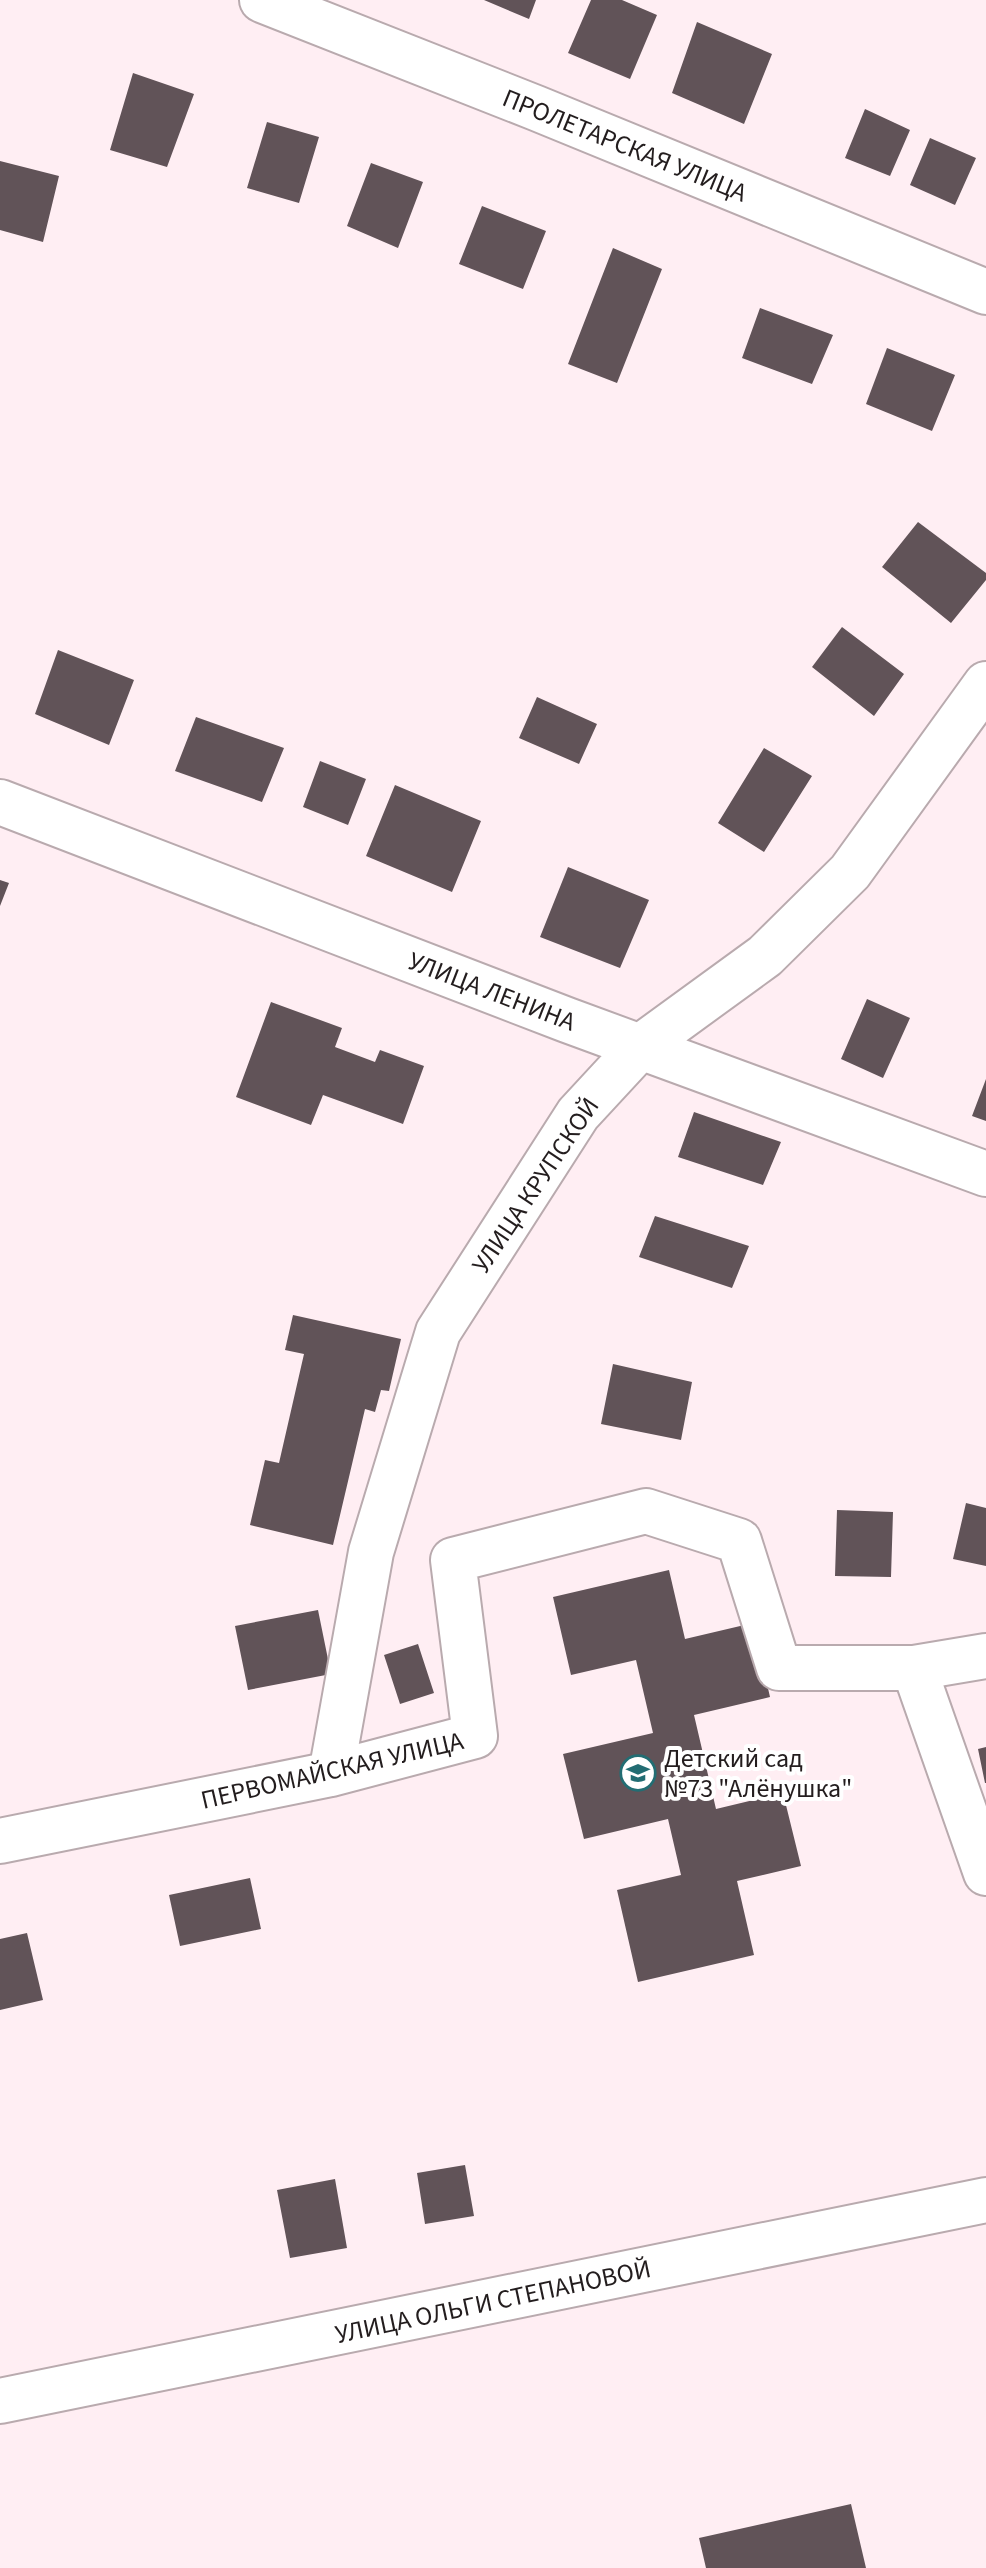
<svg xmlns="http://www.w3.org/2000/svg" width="986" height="2568" font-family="'Source Sans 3',sans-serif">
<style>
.building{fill:#615358}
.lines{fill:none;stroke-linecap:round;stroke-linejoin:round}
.minor-casing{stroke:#b9aaae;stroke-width:48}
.minor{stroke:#fff;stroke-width:44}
.labels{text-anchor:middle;stroke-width:8;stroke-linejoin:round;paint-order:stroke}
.street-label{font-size:26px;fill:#231d1e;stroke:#fff}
.poi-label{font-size:26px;fill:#231d1e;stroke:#fff;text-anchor:start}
</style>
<rect width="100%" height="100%" fill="#ffeef3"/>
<!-- building -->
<path class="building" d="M484,0h52l-7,19z
M591,0h31l35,15 -27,64 -62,-26z
M697,22l75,32 -28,70 -72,-31z
M133,73l61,21 -27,73 -57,-17z
M865,109l45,21 -20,46 -45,-18z
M267,122l52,15 -20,66 -52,-15z
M930,138l46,20 -21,47 -45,-20z
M0,161l59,15 -16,66 -43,-12z
M371,163l52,19 -25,66 -51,-22z
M482,206l64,25 -23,58 -64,-25z
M613,248l49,21 -45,114 -49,-19z
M760,308l73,27 -21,49 -70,-26z
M887,348l68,27 -23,56 -66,-27z
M918,522l68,51v7l-35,43 -69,-56z
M842,627l62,47 -30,42 -62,-49z
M58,650l76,30 -25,65 -74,-31z
M537,697l60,27 -18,40 -60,-26z
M196,717l88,31 -22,54 -87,-31z
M764,748l48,28 -48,76 -46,-29z
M320,761l46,18 -18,46 -45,-18z
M395,785l86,36 -29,71 -86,-36z
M568,867l81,33 -29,68 -80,-31z
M0,880l9,3 -9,23z
M867,999l43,19 -27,60 -42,-19z
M271,1002l71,26 -7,19 40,15 5,-12 44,16 -21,58 -80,-29 -12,30 -75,-28z
M986,1079v42l-14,-5z
M694,1112l87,30 -18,43 -85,-28z
M655,1216l94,30 -17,42 -93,-31z
M293,1315l108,24 -12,52 -8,-1 -6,22 -10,-3 -32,136 -83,-20 15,-65 14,3 25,-109 -19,-4z
M613,1364l79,18 -11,58 -80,-16z
M966,1503l20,5v58l-33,-7z
M837,1510l56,2 -2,65 -56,-1z
M669,1570l16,69 68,-16 17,74 -76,18 22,94 67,-16 18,73 -64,15 17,74 -116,27 -21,-92 64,-15 -13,-56 -84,20 -21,-85 90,-21 -17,-73 -65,15 -18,-78z
M318,1610l13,64 -83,16 -13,-64z
M418,1644l16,49 -34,11 -16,-49z
M986,1747v36h-1l-7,-34z
M250,1878l11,51 -81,17 -11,-51z
M27,1933l16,67 -43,10v-71z
M465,2165l9,51 -49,8 -8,-51z
M335,2179l12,69 -57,10 -13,-68z
M851,2504l15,64h-160l-7,-30z"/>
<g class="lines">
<defs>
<path id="minor" d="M262,0l274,108 450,184
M0,802l567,218 419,154
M914,1668l72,205
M331,1774l40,-222 67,-220 140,-218 62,-67 125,-91 85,-84 136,-188
M0,1841l331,-67 144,-38 -22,-176 193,-49 93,30 40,127h135l72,-12
M0,2401l986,-201"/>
</defs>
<!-- minor casing -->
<use href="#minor" class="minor-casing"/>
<!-- minor -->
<use href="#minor" class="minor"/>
</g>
<!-- icons -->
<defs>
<symbol id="school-ring" viewBox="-11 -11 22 22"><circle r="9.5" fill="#fff" stroke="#226d73" stroke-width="1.5"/><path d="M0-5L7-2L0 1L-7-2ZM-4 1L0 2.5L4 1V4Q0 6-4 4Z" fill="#226d73"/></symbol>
</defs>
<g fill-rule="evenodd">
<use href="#school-ring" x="618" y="1753" width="40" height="40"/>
</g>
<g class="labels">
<!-- street labels -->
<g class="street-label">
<text transform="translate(625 145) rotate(22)" y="9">ПРОЛЕТАРСКАЯ УЛИЦА</text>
<text transform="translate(492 991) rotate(21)" y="9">УЛИЦА ЛЕНИНА</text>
<text transform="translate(535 1185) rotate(-56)" y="9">УЛИЦА КРУПСКОЙ</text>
<text transform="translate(332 1770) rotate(-13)" y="9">ПЕРВОМАЙСКАЯ УЛИЦА</text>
<text transform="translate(493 2301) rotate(-12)" y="9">УЛИЦА ОЛЬГИ СТЕПАНОВОЙ</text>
</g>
<!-- poi labels -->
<g class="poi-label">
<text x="664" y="1767">Детский сад<tspan x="664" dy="30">№73 "Алёнушка"</tspan></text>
</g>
</g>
</svg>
